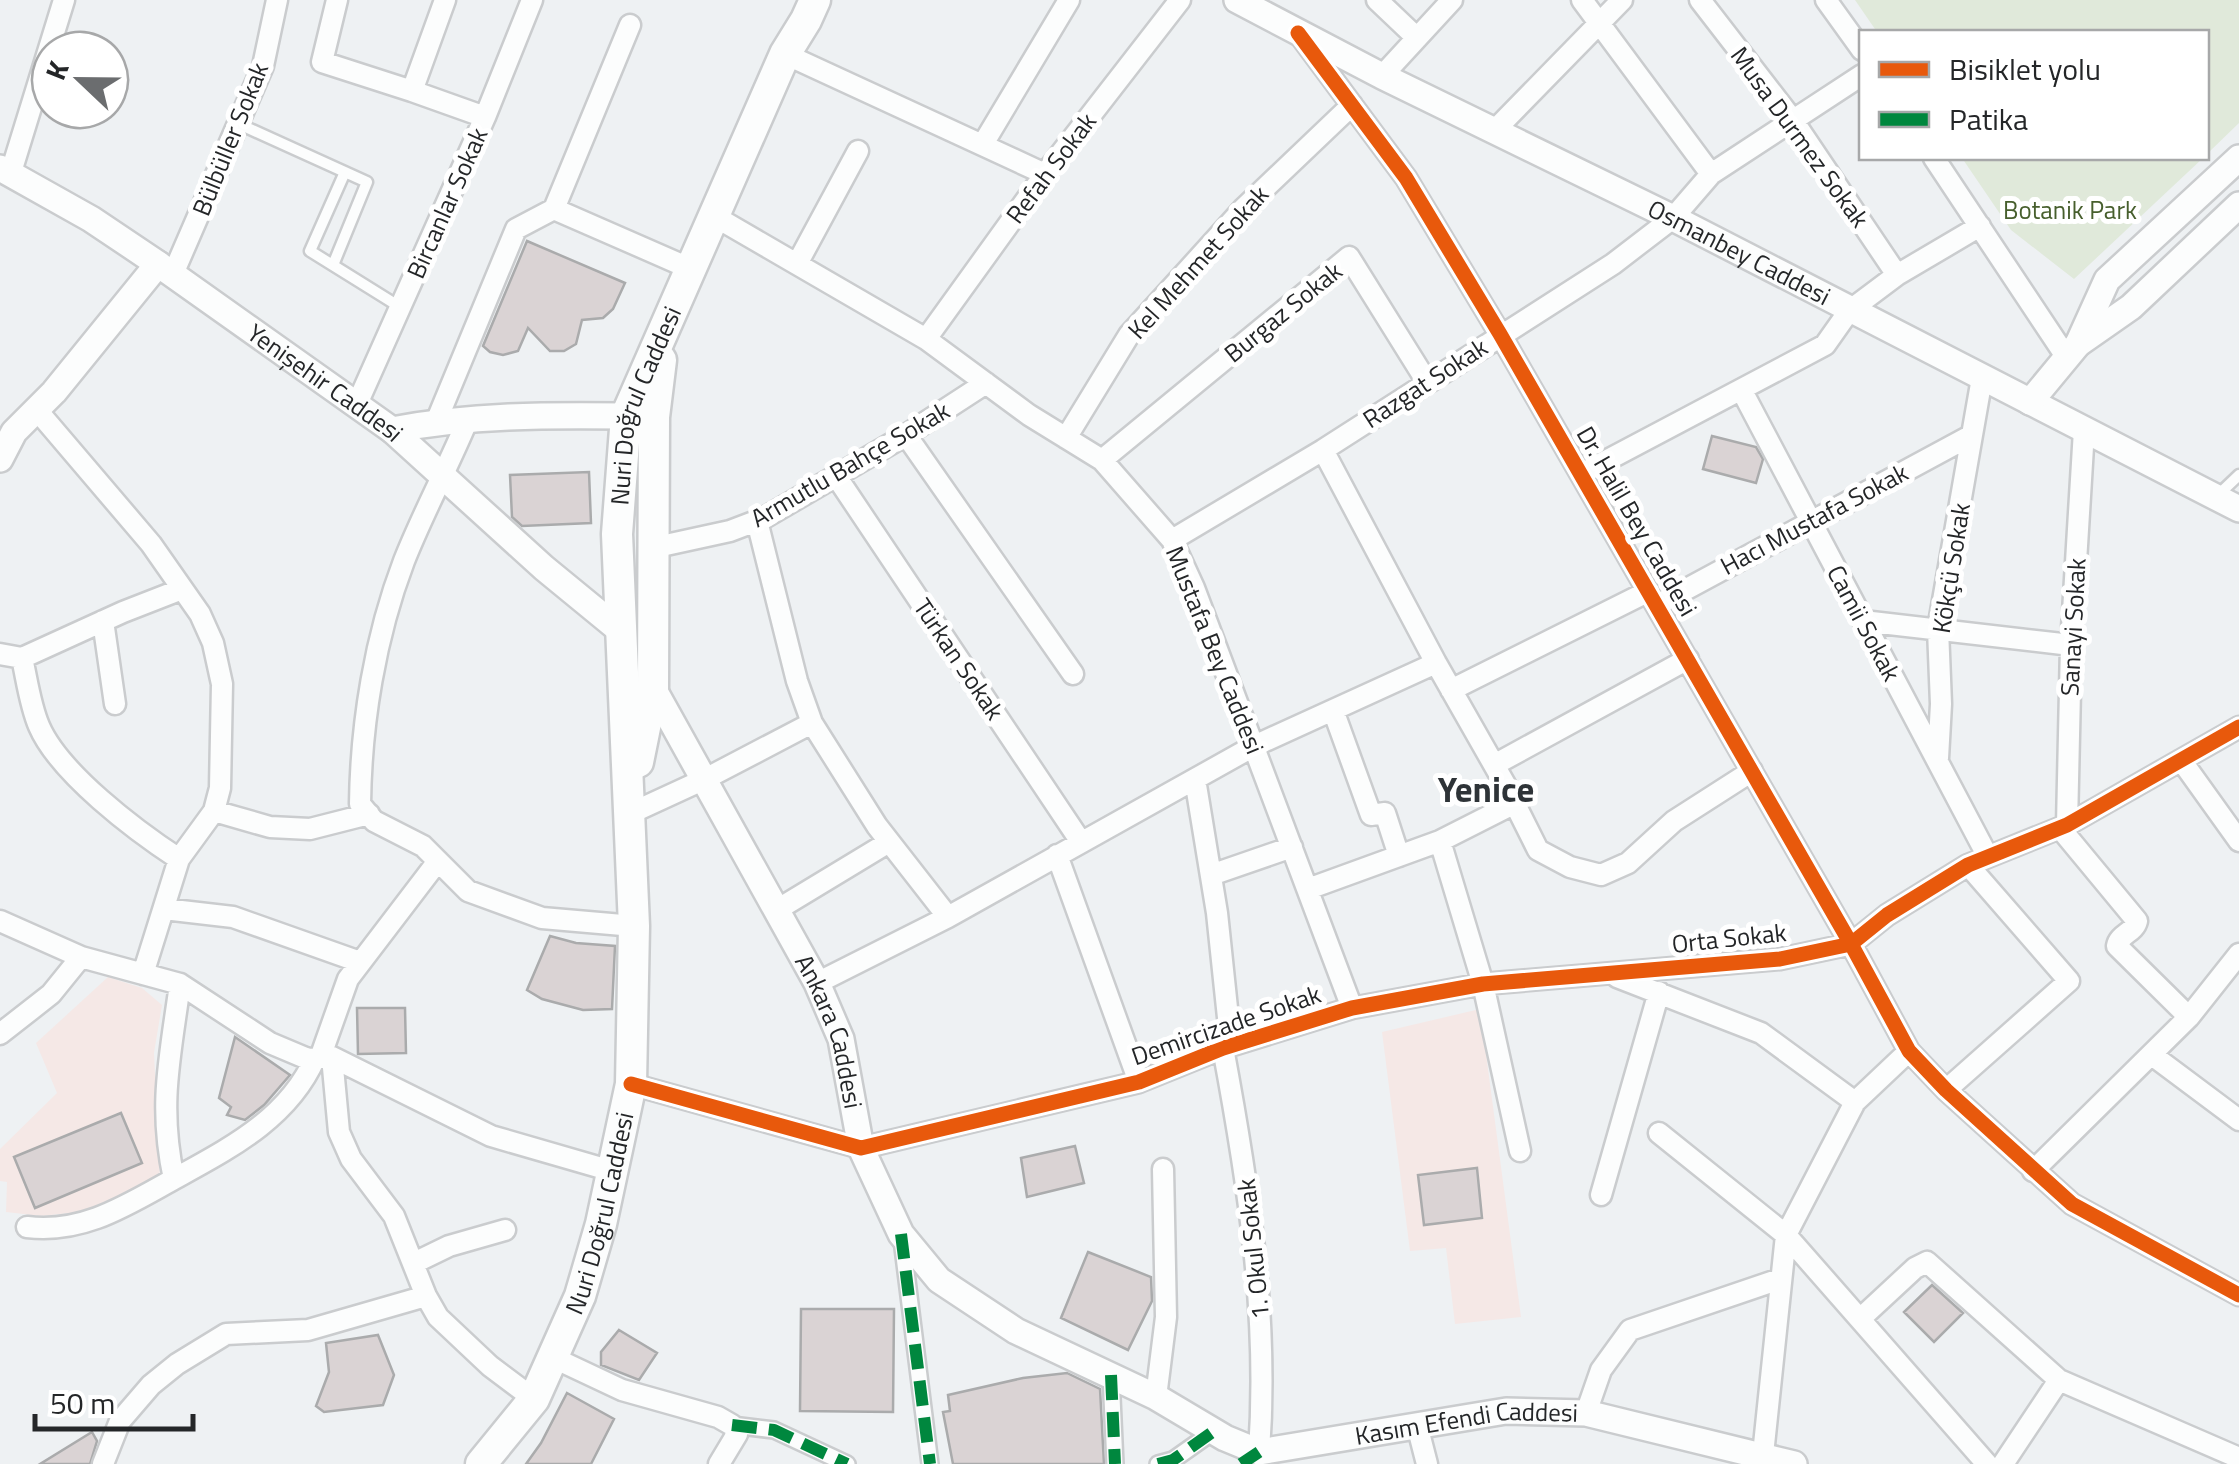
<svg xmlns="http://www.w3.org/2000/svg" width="2239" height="1464" font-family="'Titillium Web',sans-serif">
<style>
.education{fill:#f5e8e6}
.green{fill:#e0e9da}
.building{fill:#dad3d4;stroke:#aaabac;stroke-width:2.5}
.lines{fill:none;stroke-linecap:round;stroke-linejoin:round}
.service-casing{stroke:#caccce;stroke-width:15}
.pedestrian-casing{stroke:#caccce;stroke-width:20}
.minor-casing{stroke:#caccce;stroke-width:25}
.tertiary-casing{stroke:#caccce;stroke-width:30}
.secondary-casing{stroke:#caccce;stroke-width:35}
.service{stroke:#fcfdfd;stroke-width:10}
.pedestrian{stroke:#fcfdfd;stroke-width:15}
.minor{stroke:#fcfdfd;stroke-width:20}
.tertiary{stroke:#fcfdfd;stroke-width:25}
.secondary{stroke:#fcfdfd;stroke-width:30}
.quiet{stroke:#00873e;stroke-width:12;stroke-dasharray:25 12;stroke-linecap:butt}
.cycleway-casing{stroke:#fff;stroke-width:21}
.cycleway{stroke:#e8590c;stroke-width:15}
.labels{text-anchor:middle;stroke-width:10;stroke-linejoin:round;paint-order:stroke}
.street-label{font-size:25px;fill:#242628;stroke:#fff}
.park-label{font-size:25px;fill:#475f2d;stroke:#fff}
.district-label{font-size:35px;font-weight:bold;fill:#2e3337;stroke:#fff}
</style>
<rect width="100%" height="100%" fill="#eef1f3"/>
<!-- education -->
<path class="education" d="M108,977l34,11 20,17 -8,48 6,127 -81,32 -38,4 -35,-4 1,-30 -7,-1v-32l57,-56 -21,-50z
M1480,1009l41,308 -66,7 -9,-76 -36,3 -28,-219z"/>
<!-- green -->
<path class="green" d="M1855,0h384v123l-32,31 -1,-122h-329z
M1962,158h241l-129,121 -63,-49z"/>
<!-- building -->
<path class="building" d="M527,241l98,42 -12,26 -10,9 -21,2 -6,24 -12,7h-14l-22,-23 -10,23 -15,4 -13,-3 -7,-6z
M1712,436l44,11 7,12 -7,24 -53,-14z
M589,472l2,51 -69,3 -10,-9 -2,-42z
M550,936l26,7 39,3 -3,63 -29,1 -41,-11 -15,-9z
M357,1008h48l1,45 -48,1z
M235,1037l55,38 -26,30 -19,15 -18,-5 4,-8 -12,-9z
M121,1113l21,50 -107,45 -21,-51z
M1075,1146l9,37 -57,14 -6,-39z
M1477,1168l5,50 -58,7 -6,-50z
M1088,1252l63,25 1,24 -24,49 -67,-32z
M1932,1285l31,28 -29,29 -30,-30z
M801,1309h93l-1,103 -93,-1z
M619,1330l38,23 -18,27 -38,-15v-13z
M378,1335l16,40 -11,30 -59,7 -8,-6 13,-34 -3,-29z
M1067,1373l33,16 4,75h-151l-10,-52 7,-1 -2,-16 75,-17z
M567,1393l47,26 -23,45h-65l15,-21z
M92,1432l5,9 -7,23h-50z"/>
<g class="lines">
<defs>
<path id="service" d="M239,124l128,58 -34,83
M345,172l-35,79 90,56
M2218,495l21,-20"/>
<path id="pedestrian" d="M902,1240l28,224
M1111,1375l4,89
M732,1425l42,5 73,34
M1158,1464l15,-4 41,-29"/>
<path id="minor" d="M337,0l-15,62 90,29
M445,0l-33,91 73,26
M1377,0l40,38
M1582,0l129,174
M1700,0l92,119 105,156
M1826,0l36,50
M1299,34l107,144 94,156 351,610 58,107 37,39 126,114 167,91
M785,54l260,120
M1382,76l70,-76
M1494,131l128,-131
M983,144l86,-144
M1934,158l133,200
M11,172l53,-172
M554,209l135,59
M714,216l212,123 103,76 73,45 70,80 22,48 158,420
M797,264l61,-113
M173,274l90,-208 14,-66
M926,339l119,-165 135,-174
M1742,391l245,464
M357,404l128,-287 47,-117
M36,409l115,135 49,70 13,29 9,41 -2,104 -6,23 -35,48 -36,115
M468,419c-20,48 -45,94 -64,142 -29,76 -43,162 -44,243l14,17 49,25 45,45 74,27 92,8
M436,422l80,-193 38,-20 76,-184
M906,435l167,239
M1066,438l63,-103 115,-127 108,-103
M1323,450l113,213 70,123 32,64 32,17 31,8 27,-12 46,-42 78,-50
M1102,460l247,-203 78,125
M1581,474l244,-129 24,-34 48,-36 83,-49
M836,476l245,366
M757,521l40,160 15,42 65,103 71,91
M1172,540l151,-90 290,-186 60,-46 38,-44 151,-99
M652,548l78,-17 34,-13 142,-83 80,-52
M1657,605l315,-170
M103,621l12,83
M1863,621l208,24
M0,654l22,4 101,-46 59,-23
M22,658c5,22 8,47 17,68 20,47 97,105 140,133
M1451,690l198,-99
M1333,710l38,105 14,-2 14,43
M1938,758l3,-54 -3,-75 44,-251
M2181,760l58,81
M1494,765l194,-106
M1195,779l22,134 14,133
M214,811l56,16 40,2 59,-15
M629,814l76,-35 107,-56
M2067,825l4,-180 13,-215
M2060,828l77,93c-3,12 -18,13 -20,25l72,71
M1440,841l43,143 37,167
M1057,855l82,227
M1211,875l81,-28
M1308,889l132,-48 75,-38
M164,909l69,8 127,45
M775,911l114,-69
M0,921l81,36 99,27 90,59 38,16 24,-2 159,79 121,35
M1617,977l144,56 94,69
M817,983l131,-66 306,-171 182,-83
M0,1034l51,-40 30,-37
M1223,1048c25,134 46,267 36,404
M2152,1055l87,65
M332,1057l7,75 12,27 43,57 32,80 12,21 52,49 44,33
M320,1058l28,-79 90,-118
M631,1084l230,64 278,-66 84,-34 129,-40 131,-24 297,-25 71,-15 36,-29 81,-50 99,-40 172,-98
M1946,1090l123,-109 -101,-116
M1659,1133l127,102 201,229
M2033,1171l156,-154 50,-63
M174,1179c56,-31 114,-60 141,-121
M1601,1195l58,-203
M27,1227c56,7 100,-22 147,-48 -16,-74 -4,-121 6,-195
M414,1263l35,-17 56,-16
M1860,1319l55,-51 12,-6 132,118 180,78
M554,1358l68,32 96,27 14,8 5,9 -18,30
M1156,1397l10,-80 -3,-148
M1586,1413l15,-43 29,-40 150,-51
M1417,1425l10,39
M103,1464l17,-43 31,-36 26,-21 49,-30 82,-4 118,-34
M1762,1464l24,-229 69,-133 54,-51
M2003,1464l56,-84"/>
<g id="tertiary">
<path id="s1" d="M1237,0l145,76 291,142 566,291"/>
<path id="s2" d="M0,168l91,51 67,45 234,166 152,138 78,64"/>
<path d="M2078,344l29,-64 132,-122"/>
<path d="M2030,402l48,-58 53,-37 108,-102"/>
<path d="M392,430c78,-15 155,-15 234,-14"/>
<path d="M0,459l14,-27 40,-40 104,-128"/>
<path id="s3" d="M653,688l164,295 24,56 20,109 40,86 38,46 77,51 140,66 69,41 34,14 247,-41 80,2 208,51"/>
</g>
<g id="secondary">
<path d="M638,762l15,-74 1,-271 7,-57"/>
<path id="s4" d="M481,1464l53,-65 46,-103 21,-72 30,-140 3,-158 -17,-392 9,-118 159,-362 21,-34 9,-20"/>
</g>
</defs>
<!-- service casing -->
<use href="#service" class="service-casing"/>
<!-- pedestrian casing -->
<use href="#pedestrian" class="pedestrian-casing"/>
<!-- minor casing -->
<use href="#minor" class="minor-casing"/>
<!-- tertiary casing -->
<use href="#tertiary" class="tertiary-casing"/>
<!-- secondary casing -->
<use href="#secondary" class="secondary-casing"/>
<!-- service -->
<use href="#service" class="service"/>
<!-- pedestrian -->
<use href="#pedestrian" class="pedestrian"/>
<!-- minor -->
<use href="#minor" class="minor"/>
<!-- tertiary -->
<use href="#tertiary" class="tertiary"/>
<!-- secondary -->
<use href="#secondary" class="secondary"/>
<!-- quiet -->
<path class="quiet" d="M901,1234l29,230
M1111,1375l4,89
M732,1425l42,5 73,34
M1158,1464l15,-4 41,-29
M1241,1464l18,-12"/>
<defs>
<path id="cycleway" d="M1298,33l108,145 94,156 351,610 58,107 37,39 126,114 167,91
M631,1084l230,64 278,-66 84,-34 129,-40 131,-24 297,-25 71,-15 36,-29 81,-50 99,-40 172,-98"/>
</defs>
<!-- cycleway casing -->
<use href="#cycleway" class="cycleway-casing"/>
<!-- cycleway -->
<use href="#cycleway" class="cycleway"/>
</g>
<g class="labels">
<!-- street labels -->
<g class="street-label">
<text transform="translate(1800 137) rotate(54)" y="9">Musa Durmez Sokak</text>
<text transform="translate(230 139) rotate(-68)" y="9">Bülbüller Sokak</text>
<text transform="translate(1051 168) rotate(-53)" y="9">Refah Sokak</text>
<text transform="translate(447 203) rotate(-66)" y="9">Bircanlar Sokak</text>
<text dy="9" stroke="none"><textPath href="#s1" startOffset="562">Osmanbey Caddesi</textPath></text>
<text transform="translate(1198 262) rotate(-48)" y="9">Kel Mehmet Sokak</text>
<text transform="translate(1283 312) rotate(-39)" y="9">Burgaz Sokak</text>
<text dy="9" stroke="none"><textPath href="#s2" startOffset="390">Yenişehir Caddesi</textPath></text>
<text transform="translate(1425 383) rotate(-33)" y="9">Razgat Sokak</text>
<text dy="9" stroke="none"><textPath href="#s4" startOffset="1098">Nuri Doğrul Caddesi</textPath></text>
<text transform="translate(850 464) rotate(-30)" y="9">Armutlu Bahçe Sokak</text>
<text transform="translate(1814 519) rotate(-28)" y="9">Hacı Mustafa Sokak</text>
<text transform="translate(1637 521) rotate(60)" y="9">Dr. Halil Bey Caddesi</text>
<text transform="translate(1951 568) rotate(-81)" y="9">Kökçü Sokak</text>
<text transform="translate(1864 623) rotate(62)" y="9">Camii Sokak</text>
<text transform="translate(2073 627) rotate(-87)" y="9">Sanayi Sokak</text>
<text transform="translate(1215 650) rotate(68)" y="9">Mustafa Bey Caddesi</text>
<text transform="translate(959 659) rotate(56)" y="9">Türkan Sokak</text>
<text transform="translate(1729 938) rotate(-6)" y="9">Orta Sokak</text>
<text transform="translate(1226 1025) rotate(-19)" y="9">Demircizade Sokak</text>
<text dy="9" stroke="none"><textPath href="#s3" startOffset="388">Ankara Caddesi</textPath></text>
<text dy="9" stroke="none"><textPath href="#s4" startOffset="282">Nuri Doğrul Caddesi</textPath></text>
<text transform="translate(1253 1249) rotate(-96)" y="9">1. Okul Sokak</text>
<text dy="9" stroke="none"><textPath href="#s3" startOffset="1238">Kasım Efendi Caddesi</textPath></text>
</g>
<!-- park labels -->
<g class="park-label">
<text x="2070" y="219">Botanik Park</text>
</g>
<!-- district labels -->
<g class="district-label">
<text x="1486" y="802">Yenice</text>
</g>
</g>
<!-- legend -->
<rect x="1859" y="30" width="350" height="130" fill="#ffffff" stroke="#a7a8a9" stroke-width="2.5"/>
<rect x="1879" y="62" width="50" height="15" fill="#e8590c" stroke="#a7a8a9" stroke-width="2.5"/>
<text x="1949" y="80" font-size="30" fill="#242628">Bisiklet yolu</text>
<rect x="1879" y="112" width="50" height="15" fill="#00873e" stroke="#a7a8a9" stroke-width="2.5"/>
<text x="1949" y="130" font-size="30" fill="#242628">Patika</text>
<!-- north arrow -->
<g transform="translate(80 80) rotate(292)"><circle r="48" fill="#ffffff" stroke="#a7a8a9" stroke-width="2.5"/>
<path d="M0-8L18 38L0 25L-18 38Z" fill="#6b6d6f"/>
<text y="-15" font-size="28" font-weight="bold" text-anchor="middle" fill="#242628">K</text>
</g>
<!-- scale -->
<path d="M35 1414v15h158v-15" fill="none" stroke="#242628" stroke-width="5"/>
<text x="50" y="1414" font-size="30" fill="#242628" stroke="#ffffff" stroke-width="8" paint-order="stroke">50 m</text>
</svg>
